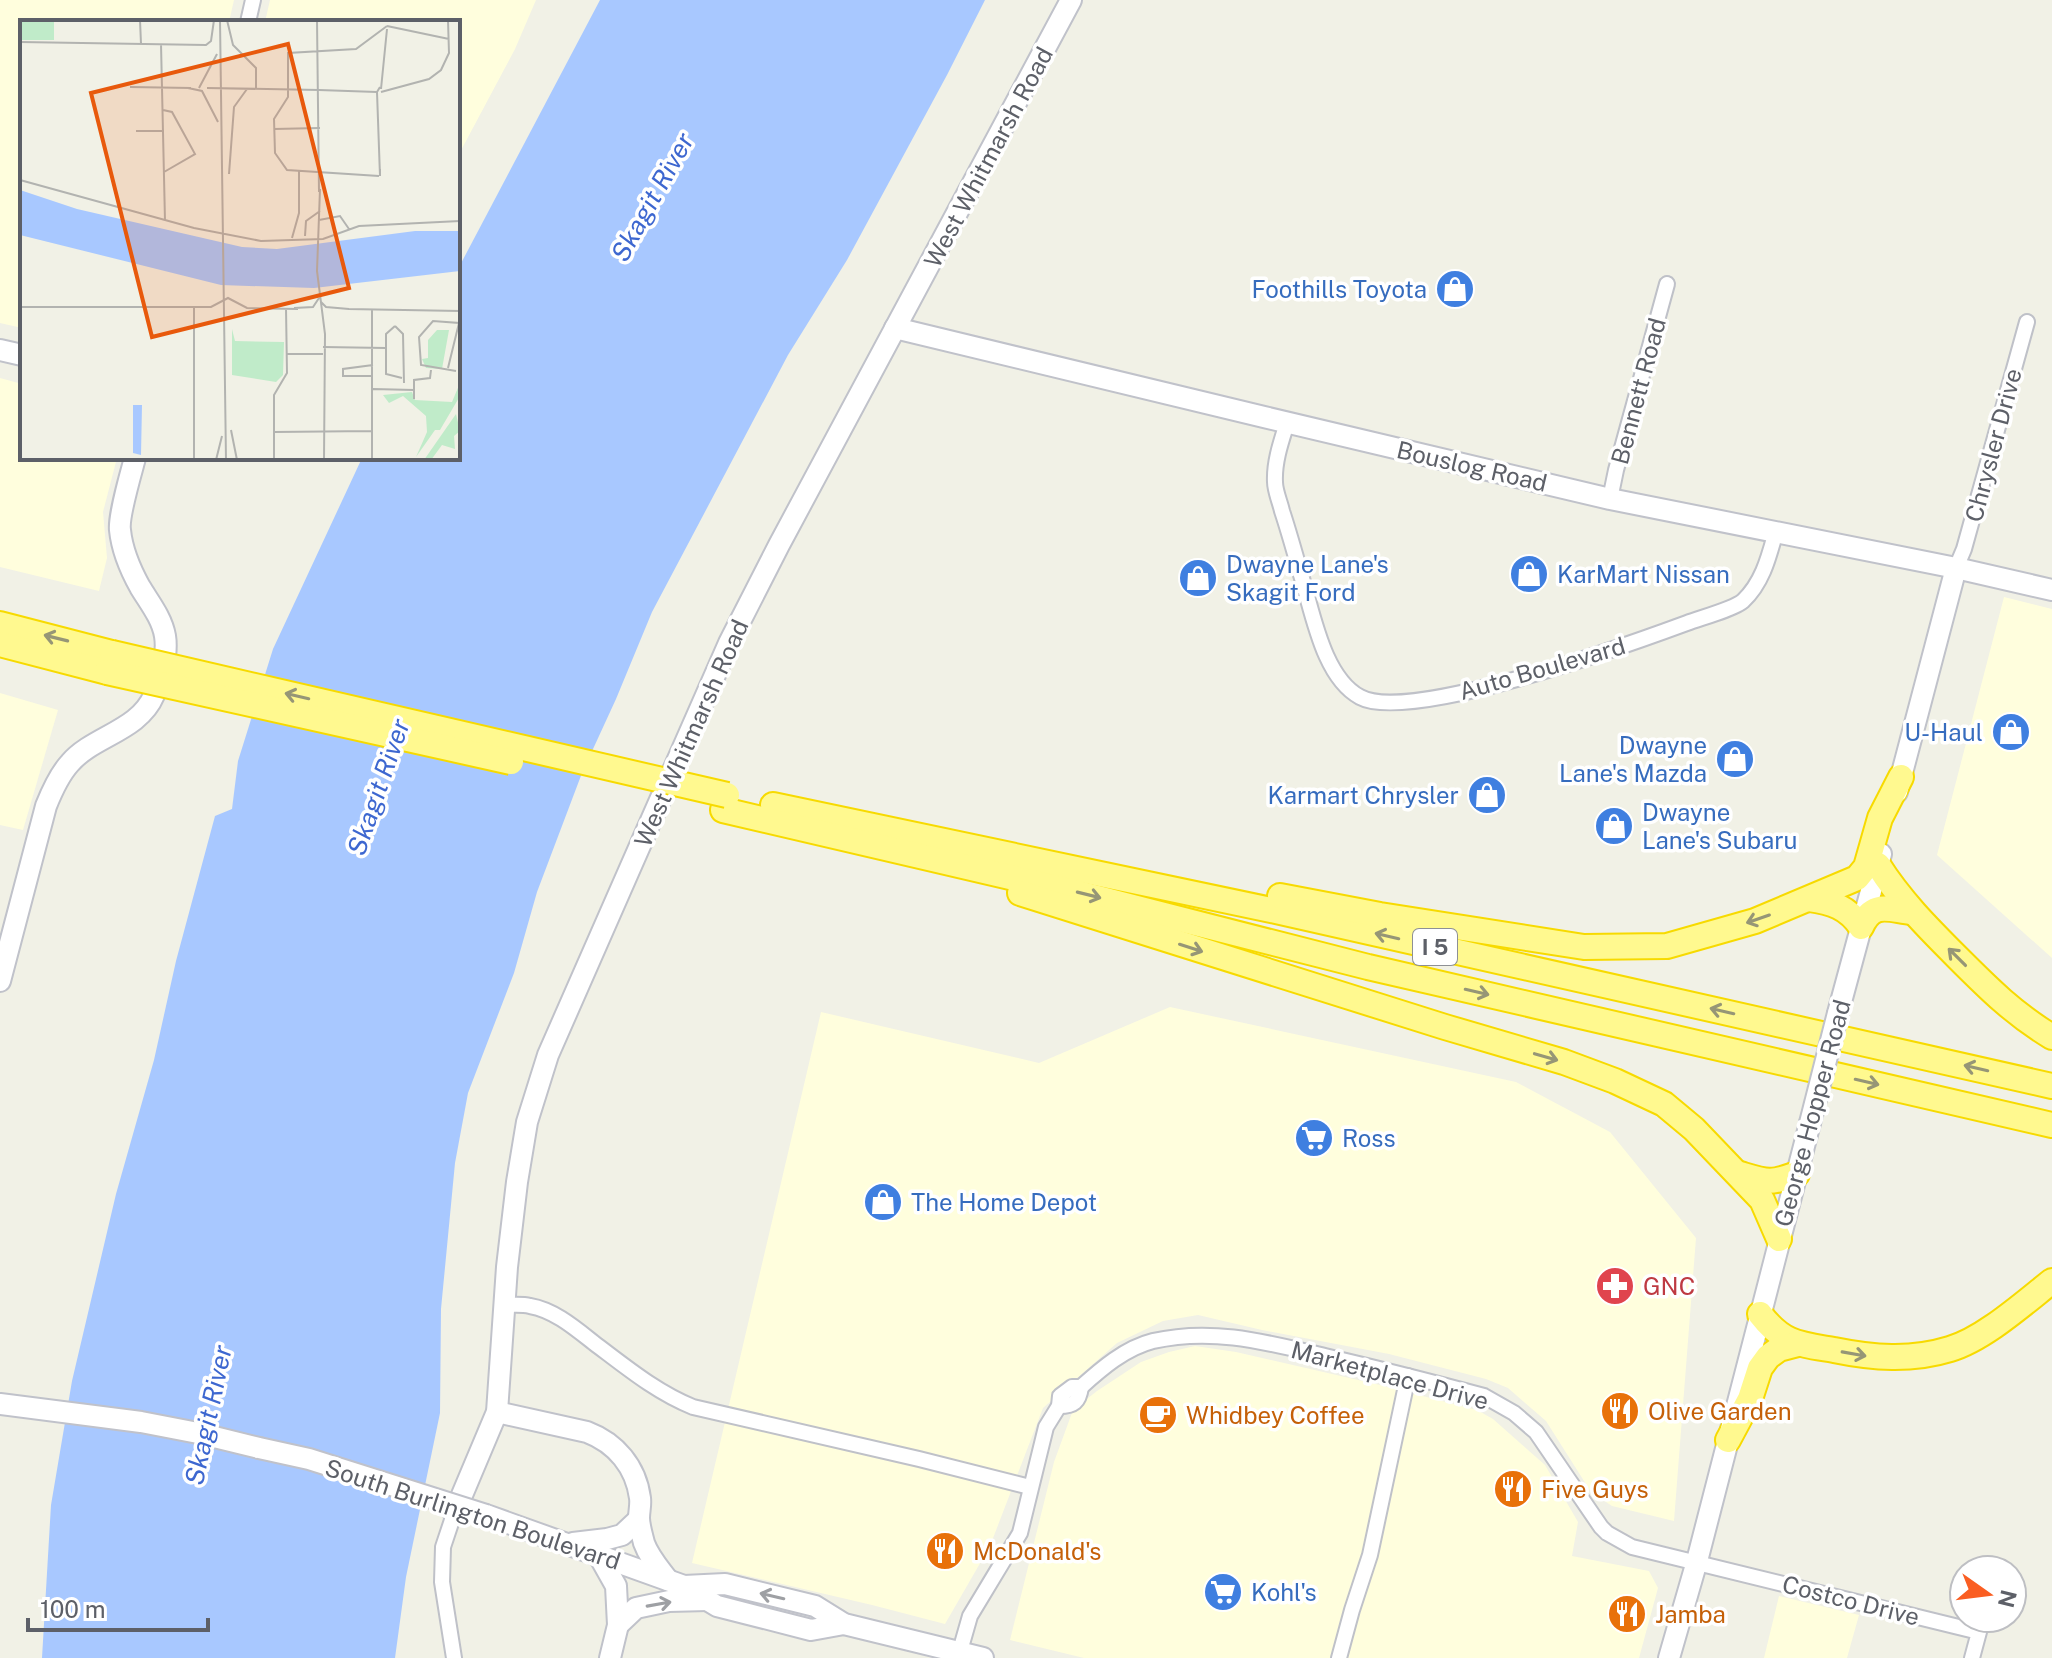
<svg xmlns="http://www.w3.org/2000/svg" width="2052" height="1658" viewBox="0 0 2052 1658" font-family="'Public Sans',sans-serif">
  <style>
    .commercial { fill: #fffedd }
    .water { fill: #a8c8ff }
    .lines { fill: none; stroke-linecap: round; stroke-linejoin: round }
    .street-casing { stroke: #bfc1c8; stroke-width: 18 }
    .secondary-casing { stroke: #c0c2ca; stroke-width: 24 }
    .highway-casing { stroke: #f7da00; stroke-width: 28 }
    .street { stroke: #fff; stroke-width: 14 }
    .secondary { stroke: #fff; stroke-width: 20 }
    .highway { stroke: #fff98f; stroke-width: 24 }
    .secondary-bridge-casing { stroke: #c0c2ca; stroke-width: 24; stroke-linecap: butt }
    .highway-bridge-casing { stroke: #f7da00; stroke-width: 28; stroke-linecap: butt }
    .secondary-bridge { stroke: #fff; stroke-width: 20 }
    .highway-bridge { stroke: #fff98f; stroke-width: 24 }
    .oneway { stroke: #969676 }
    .oneway2 { stroke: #9ea0a4 }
    .labels { text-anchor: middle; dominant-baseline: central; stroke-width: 7; stroke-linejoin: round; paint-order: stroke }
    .shield { fill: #fff; stroke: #8e9095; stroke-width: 2 }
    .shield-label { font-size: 22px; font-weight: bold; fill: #5d6068 }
    .street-label { font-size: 24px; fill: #5d6068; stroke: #fff }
    .shop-label { font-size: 24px; fill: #366cbe; stroke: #fff; text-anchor: start }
    .health-label { font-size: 24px; fill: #be3a42; stroke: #fff; text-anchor: start }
    .food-label { font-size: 24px; fill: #c56008; stroke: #fff; text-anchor: start }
    .water-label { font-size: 26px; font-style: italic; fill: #3d67d0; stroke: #fff }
    .inset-road { fill: none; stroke: #b2b3b0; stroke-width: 2 }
    .view { fill: #e8590c; fill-opacity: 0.15; stroke: #e8590c; stroke-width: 4 }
    .inset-edge { fill: none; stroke: #5d6068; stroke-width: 4 }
  </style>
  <rect width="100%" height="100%" fill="#f1f1e6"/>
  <g class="commercial">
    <polygon points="0,0 234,0 229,22 22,22 22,328 0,323"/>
    <polygon points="270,0 536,0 515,49 458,156 458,22 265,22"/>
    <polygon points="0,378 22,384 22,458 117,458 103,512 107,558 99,591 0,567"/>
    <polygon points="2004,597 2052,609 2052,958 1937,855"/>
    <polygon points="0,693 58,710 23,830 0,825"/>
    <polygon points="1170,1007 1516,1082 1610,1132 1696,1238 1674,1521 1612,1506 1591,1492 1546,1421 1508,1388 1486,1379 1389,1354 1262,1330 1198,1315 1163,1321 1117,1343 1043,1408 990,1546 945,1624 872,1605 692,1563 821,1012 1039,1063"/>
    <polygon points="1195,1346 1236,1352 1380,1385 1477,1410 1493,1419 1545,1465 1578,1522 1572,1556 1649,1571 1658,1588 1639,1658 1084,1658 1010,1640 1054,1462 1073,1410 1097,1391 1141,1362 1169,1352"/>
    <polygon points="1779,1596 1859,1615 1847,1658 1764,1658"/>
  </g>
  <polygon class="water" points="600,0 985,0 947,75 847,260 788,355 652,612 616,699 582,773 537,892 514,973 468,1093 455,1163 441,1309 440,1413 406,1577 395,1658 42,1658 51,1505 72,1381 116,1194 154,1060 176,961 215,816 232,809 238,761 273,649 362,458 458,458 458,269"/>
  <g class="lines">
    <defs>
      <g id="street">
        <polyline points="248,22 253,0"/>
        <path d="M1287 423C1281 442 1274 462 1275 482 1275 491 1280 502 1282 511 1289 532 1295 554 1301 575 1313 613 1323 677 1360 697 1409 724 1630 644 1687 623 1700 618 1734 609 1743 601 1763 582 1769 556 1776 531"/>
        <polyline points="1610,499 1616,470 1667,284"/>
        <polyline points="1956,568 1964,549 2027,322"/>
        <path d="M505 1305C513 1305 522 1304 530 1306 554 1310 575 1328 594 1343 626 1367 656 1392 693 1407L919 1459 1030 1487"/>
        <path d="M1081 1387C1101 1369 1125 1348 1153 1341 1214 1327 1269 1343 1329 1357 1381 1369 1432 1382 1484 1396L1514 1413 1536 1432 1601 1527 1607 1533 1632 1547 1979 1632 1972 1658"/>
        <path d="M1059 1406C1074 1406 1079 1402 1081 1387"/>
        <polyline points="454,1658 442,1582 443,1547 454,1514"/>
        <polyline points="958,1658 970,1616 1020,1533 1046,1427 1059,1406 1060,1396 1072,1387 1081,1387"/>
        <polyline points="1339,1658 1352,1610 1370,1555 1408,1376"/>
      </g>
      <g id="secondary">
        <polyline points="895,328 1264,417 1610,499 1956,568 2052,590"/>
        <polyline points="0,350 22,355"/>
        <polyline points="1897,792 1956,568"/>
        <path d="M0 981 46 806C52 791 59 775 70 763 93 736 139 731 154 695 161 679 168 654 165 636 162 618 149 602 140 587 130 569 122 550 120 530 118 517 131 473 135 458"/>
        <polyline points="1838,1013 1881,854"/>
        <polyline points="0,1404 141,1422 198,1433 259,1448"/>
        <path d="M497 1412 587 1432C616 1443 636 1467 640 1498 641 1505 639 1511 639 1518 639 1525 642 1535 644 1543 649 1557 659 1568 668 1580"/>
        <polyline points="454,1514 497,1412 507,1267 517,1182 527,1122 548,1055 729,643 779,545 1071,0"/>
        <polyline points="486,1515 684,1586 717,1606 811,1630 844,1624"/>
        <polyline points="573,1543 607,1539 622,1535 639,1519"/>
        <polyline points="598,1554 616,1586 618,1625 610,1658"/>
        <polyline points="684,1586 725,1584 815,1606 844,1624 983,1658"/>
        <polyline points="618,1625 636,1608 669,1601 708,1600"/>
        <polyline points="1669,1658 1697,1561 1810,1123"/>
      </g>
      <g id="highway">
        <polyline points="0,624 112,653"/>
        <polyline points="0,644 107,672"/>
        <polyline points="773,805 1276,911 2052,1086"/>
        <polyline points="723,810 1074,892 1368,967 2052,1125"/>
        <path d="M1878 865C1900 900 1928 928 1958 958 1989 989 2014 1014 2052 1037"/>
        <polyline points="1020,893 1445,1027 1564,1062 1615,1081 1664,1104 1694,1129 1762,1200 1779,1239"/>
        <polyline points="1280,896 1380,915 1584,947 1667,946 1755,921 1857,878 1866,867 1880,818 1901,777"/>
        <path d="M1809 899C1831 902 1848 907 1861 927 1873 900 1889 910 1912 912"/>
        <path d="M1740 1174C1767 1182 1770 1184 1797 1174"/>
        <path d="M1760 1314C1783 1344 1799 1344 1834 1350 1873 1358 1911 1361 1950 1349 1984 1339 2024 1303 2052 1281"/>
        <polyline points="1728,1440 1750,1399 1760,1368 1768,1357 1779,1349 1798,1344"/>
      </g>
    </defs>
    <use href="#street" class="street-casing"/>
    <use href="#secondary" class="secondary-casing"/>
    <use href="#highway" class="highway-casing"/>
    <use href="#street" class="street"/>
    <use href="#secondary" class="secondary"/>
    <use href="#highway" class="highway"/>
    <defs>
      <g id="secondary-bridge">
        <polyline points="1810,1123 1838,1013"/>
        <polyline points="259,1448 309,1459 486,1515"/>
      </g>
      <g id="highway-bridge">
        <polyline points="112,653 727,795"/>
        <polyline points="107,672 511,762"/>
      </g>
    </defs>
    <use href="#secondary-bridge" class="secondary-bridge-casing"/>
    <use href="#highway-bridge" class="highway-bridge-casing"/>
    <use href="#secondary-bridge" class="secondary-bridge"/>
    <use href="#highway-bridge" class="highway-bridge"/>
  </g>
  <defs><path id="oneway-shaft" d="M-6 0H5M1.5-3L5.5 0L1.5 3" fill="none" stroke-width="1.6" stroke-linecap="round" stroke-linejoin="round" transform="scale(2)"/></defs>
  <g class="oneway">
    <use href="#oneway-shaft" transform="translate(56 638) rotate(-166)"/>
    <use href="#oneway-shaft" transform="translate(297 696) rotate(-167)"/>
    <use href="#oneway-shaft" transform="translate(1089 895) rotate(14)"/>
    <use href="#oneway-shaft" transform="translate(1758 919) rotate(161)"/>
    <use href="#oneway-shaft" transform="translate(1387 936) rotate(-167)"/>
    <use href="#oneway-shaft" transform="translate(1191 948) rotate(18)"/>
    <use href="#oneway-shaft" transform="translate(1957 957) rotate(-135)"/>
    <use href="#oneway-shaft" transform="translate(1477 992) rotate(13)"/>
    <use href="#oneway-shaft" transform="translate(1722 1011) rotate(-167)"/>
    <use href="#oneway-shaft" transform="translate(1546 1057) rotate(16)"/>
    <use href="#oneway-shaft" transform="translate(1976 1068) rotate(-167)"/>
    <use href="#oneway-shaft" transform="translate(1867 1082) rotate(13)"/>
    <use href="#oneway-shaft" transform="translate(1854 1354) rotate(10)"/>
  </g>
  <g class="oneway2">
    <use href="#oneway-shaft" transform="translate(772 1596) rotate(-167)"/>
    <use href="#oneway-shaft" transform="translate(659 1604) rotate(-10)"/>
  </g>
  <defs>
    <symbol id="shop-disc" viewBox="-11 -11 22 22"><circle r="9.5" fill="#3f7fe0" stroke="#fff"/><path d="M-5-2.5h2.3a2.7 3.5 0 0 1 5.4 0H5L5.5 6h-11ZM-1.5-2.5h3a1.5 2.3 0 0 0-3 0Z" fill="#fff"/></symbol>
    <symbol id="supermarket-disc" viewBox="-11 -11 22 22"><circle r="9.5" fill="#3f7fe0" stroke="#fff"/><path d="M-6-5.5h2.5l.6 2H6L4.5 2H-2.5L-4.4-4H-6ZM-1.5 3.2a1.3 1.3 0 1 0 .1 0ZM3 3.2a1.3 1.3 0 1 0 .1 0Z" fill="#fff"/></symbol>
    <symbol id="pharmacy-disc" viewBox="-11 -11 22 22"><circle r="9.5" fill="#e0444e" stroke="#fff"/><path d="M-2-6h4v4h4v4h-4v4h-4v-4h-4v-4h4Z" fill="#fff"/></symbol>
    <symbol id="restaurant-disc" viewBox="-11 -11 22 22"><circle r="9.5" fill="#e8710a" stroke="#fff"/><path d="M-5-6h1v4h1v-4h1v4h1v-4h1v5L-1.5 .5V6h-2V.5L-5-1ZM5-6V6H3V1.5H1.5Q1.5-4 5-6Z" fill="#fff"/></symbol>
    <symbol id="cafe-disc" viewBox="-11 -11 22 22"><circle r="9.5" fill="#e8710a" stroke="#fff"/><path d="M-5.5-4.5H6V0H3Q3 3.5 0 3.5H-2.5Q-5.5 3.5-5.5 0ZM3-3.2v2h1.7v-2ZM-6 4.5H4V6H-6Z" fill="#fff"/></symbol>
  </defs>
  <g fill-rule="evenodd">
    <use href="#shop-disc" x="1433" y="267" width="44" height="44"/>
    <use href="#shop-disc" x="1507" y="552" width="44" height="44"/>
    <use href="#shop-disc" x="1176" y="556" width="44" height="44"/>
    <use href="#shop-disc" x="1989" y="710" width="44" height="44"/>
    <use href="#shop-disc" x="1713" y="737" width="44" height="44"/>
    <use href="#shop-disc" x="1465" y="773" width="44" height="44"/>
    <use href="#shop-disc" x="1592" y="804" width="44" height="44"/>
    <use href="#supermarket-disc" x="1292" y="1116" width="44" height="44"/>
    <use href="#shop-disc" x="861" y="1180" width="44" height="44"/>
    <use href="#pharmacy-disc" x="1593" y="1264" width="44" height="44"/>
    <use href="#restaurant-disc" x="1598" y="1389" width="44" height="44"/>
    <use href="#cafe-disc" x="1136" y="1393" width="44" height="44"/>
    <use href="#restaurant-disc" x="1491" y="1467" width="44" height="44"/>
    <use href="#restaurant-disc" x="923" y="1529" width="44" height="44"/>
    <use href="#supermarket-disc" x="1201" y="1570" width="44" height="44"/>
    <use href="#restaurant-disc" x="1605" y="1592" width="44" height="44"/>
  </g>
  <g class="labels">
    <rect class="shield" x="1413" y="929" width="44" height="36" rx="6"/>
    <g class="shield-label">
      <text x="1435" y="947">I 5</text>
    </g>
    <g class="street-label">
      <text transform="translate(988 157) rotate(-62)">West Whitmarsh Road</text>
      <text transform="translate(1638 391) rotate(-75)">Bennett Road</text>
      <text transform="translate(1993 445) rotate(-75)">Chrysler Drive</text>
      <text transform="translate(1472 466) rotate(13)">Bouslog Road</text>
      <text transform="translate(1542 668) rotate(-16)">Auto Boulevard</text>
      <text transform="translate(691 733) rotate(-66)">West Whitmarsh Road</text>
      <text transform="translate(1812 1113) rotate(-75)">George Hopper Road</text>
      <text transform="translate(1390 1375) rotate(15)">Marketplace Drive</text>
      <text transform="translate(473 1514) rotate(18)">South Burlington Boulevard</text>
      <text transform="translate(1851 1600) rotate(14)">Costco Drive</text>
    </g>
    <g class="shop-label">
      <text x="1427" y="289" text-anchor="end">Foothills Toyota</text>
      <text x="1226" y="564">Dwayne Lane's<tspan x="1226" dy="28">Skagit Ford</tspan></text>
      <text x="1557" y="574">KarMart Nissan</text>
      <text x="1983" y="732" text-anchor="end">U-Haul</text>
      <text x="1707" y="745" text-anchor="end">Dwayne<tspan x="1707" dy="28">Lane's Mazda</tspan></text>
      <text x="1459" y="795" text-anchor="end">Karmart Chrysler</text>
      <text x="1642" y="812">Dwayne<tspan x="1642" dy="28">Lane's Subaru</tspan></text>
      <text x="1342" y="1138">Ross</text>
      <text x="911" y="1202">The Home Depot</text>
      <text x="1251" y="1592">Kohl's</text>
    </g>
    <g class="health-label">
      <text x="1643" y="1286">GNC</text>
    </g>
    <g class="food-label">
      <text x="1648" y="1411">Olive Garden</text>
      <text x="1186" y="1415">Whidbey Coffee</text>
      <text x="1541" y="1489">Five Guys</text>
      <text x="973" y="1551">McDonald's</text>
      <text x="1655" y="1614">Jamba</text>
    </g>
    <g class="water-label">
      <text transform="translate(652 197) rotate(-61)">Skagit River</text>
      <text transform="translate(378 787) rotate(-71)">Skagit River</text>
      <text transform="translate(208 1415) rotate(-78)">Skagit River</text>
    </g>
  </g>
  <g transform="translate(20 20)">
    <rect width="440" height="440" fill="#f1f1e6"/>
    <path d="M0 0H34V20H0ZM212 309 215 321 264 322 263 355 256 362 212 355ZM417 310H429L422 349 406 348 402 339 408 338V320ZM440 363V376L420 410H415L396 437 407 412 406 396 383 376 369 383 363 375 392 372 395 380 432 382ZM436 394 440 411 434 416 435 429 422 425 411 440H404Z" fill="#c0ebc9"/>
    <path d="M0 170 57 189 222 227 257 229 395 211H440V251L294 268 201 265 0 215ZM113 385H122L121 435 113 433Z" fill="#a8c8ff"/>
    <path class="inset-road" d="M120 0 121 24M200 0 206 440M207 0 213 25 236 48V69M297 0 299 172M367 6 429 19M0 22 186 25 191 21 194 0M141 24 145 201M110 67 171 68M360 67 357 72 360 156V149M168 68 182 71 198 102M179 68 197 34M187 68 299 70M361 69 367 9M299 70 357 72M361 72 409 59 421 50 429 33 428 0M143 90 152 92 175 134 144 152M254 109 300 108M116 111H144M209 154 214 87 227 69M359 156 267 150 255 133 254 99 268 77V33L336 29 367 6M0 160 174 208 241 221 303 219 339 206 440 201M300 169 297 251 305 314 304 440M299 200 320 196 329 209M285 216 286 201 300 191M272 218 279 193V151M301 282 306 287 329 289M0 287H191L208 278 227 288 278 289M174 288V440M274 288 293 287 299 278M328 289 440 291M352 289V440M375 306 366 314V354L382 358M375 306 383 314 384 363M303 327 366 328M266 334H303M353 345 323 349V356H353M428 348 439 303 413 301 399 317 401 345 436 351M353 369 394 370M394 379V360L410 358 411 350M211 410 217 440M254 412 352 411M196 440 202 416M254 440V375L267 353 266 288"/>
    <path class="view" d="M268 24 329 268 132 317 71 73Z"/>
    <rect width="440" height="440" class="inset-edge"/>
  </g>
  <g transform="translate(1988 1594) rotate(104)"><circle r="38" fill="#ffffff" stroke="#bebfc3" stroke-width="2"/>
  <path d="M0-6L14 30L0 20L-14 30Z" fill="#fa5e22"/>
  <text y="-12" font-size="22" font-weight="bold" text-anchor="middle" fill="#5d6068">N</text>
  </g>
  <path d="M28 1618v12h180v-12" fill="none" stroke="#5d6068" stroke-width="4"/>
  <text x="40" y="1618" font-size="24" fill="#5d6068" stroke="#ffffff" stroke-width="6" paint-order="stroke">100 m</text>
</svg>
